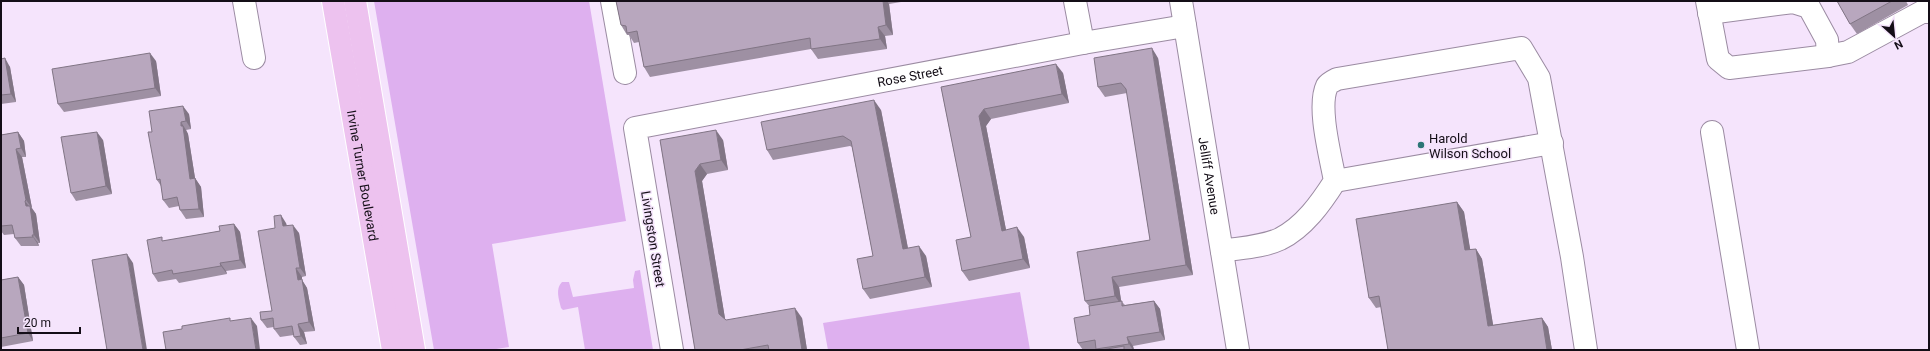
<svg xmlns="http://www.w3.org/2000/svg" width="1930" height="351" viewBox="0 0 1930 351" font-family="Roboto,sans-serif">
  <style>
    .green { fill: #deb0ef }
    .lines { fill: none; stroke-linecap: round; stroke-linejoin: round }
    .minor-casing { stroke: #9b8ba2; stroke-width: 24 }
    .major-casing { stroke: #fff; stroke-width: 24 }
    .minor { stroke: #fff; stroke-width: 22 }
    .major { stroke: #edc2ef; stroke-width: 22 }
    .wall { fill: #9e90a3 }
    .shaded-wall { fill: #817585 }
    .building { fill: #b8a7be; stroke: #817585 }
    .poi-dot { fill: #2c7676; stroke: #f5e4fc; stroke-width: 1.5 }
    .labels { text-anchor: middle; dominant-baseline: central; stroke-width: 3; stroke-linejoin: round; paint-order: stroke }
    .street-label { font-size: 13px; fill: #140e17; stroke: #f5e4fc }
    .poi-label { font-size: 13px; fill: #140e17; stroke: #f5e4fc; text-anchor: start }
  </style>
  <rect width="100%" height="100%" fill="#f5e4fc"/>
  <g class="green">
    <polygon points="374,1 589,1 626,221 492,244 509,347 490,350 434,350"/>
    <path d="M640 270 653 350H585L578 307 563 310 561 308C559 299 555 289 562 282H569L573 297 634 288 633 280 635 271Z"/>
    <polygon points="1020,292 1030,350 828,350 823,323"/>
  </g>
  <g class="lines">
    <defs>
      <g id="minor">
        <polyline points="244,1 254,58"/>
        <polyline points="612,1 625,73"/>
        <polyline points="1075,1 1083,43"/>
        <path id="s1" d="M1181 1 1238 350"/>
        <polyline points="1707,1 1718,59 1729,68 1828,56 1848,52 1922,12 1929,12"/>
        <polyline points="1709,13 1793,2 1809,7 1827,40 1828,56"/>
        <polyline points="1712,132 1748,350"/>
        <polyline points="1335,181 1552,143"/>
        <path d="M1222 251C1240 248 1263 247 1280 239 1304 227 1321 203 1335 181 1331 158 1317 107 1327 86 1329 83 1333 81 1337 79L1521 48 1539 78 1572 257 1586 350"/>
        <path id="s2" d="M672 350 635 128 1083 43 1185 26"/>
      </g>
      <g id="major">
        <path id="s3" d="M333 1 393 350"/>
        <polyline points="355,1 414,350"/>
      </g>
    </defs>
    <use href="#minor" class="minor-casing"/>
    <use href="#major" class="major-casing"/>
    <use href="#minor" class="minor"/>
    <use href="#major" class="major"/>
  </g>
  <g class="wall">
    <polygon points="616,1 901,1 901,2 889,4 893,35 885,36 887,49 818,59 811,49 650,77 644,67 639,42 634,43 629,35 627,35 621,25"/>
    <polygon points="1837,1 1906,1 1908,5 1857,34 1850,24"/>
    <polygon points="1158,58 1193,275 1119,287 1121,301 1125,305 1154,301 1160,309 1165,340 1133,346 1134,350 1096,350 1096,349 1083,350 1078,343 1090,315 1089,306 1085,301 1150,240 1127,93 1105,97 1098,87"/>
    <polygon points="1,59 10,67 16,102 1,104"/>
    <polygon points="156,61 161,96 64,112 58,104"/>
    <polygon points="1063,73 1069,103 991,119 986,126 1006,230 1024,237 1030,268 969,281 962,271 971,237 941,87"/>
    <polygon points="881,110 908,248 926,256 932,287 870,299 863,289 873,256 852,147 850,146 773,160 767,150"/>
    <polygon points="189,114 191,129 186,130 188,134 195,178 201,187 204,217 186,219 180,210 179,206 169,208 163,200 161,186 157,180 152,132"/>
    <polygon points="18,132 24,141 26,157 22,157 32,208 36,214 40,243 38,243 39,246 21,246 15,238 14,234 4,235 1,231 1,135"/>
    <polygon points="103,140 112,194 76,201 71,193"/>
    <polygon points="660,140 723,140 728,170 707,174 702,181 725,319 726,320 802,318 807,350 695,350"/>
    <polygon points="1457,202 1464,212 1470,250 1476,249 1482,259 1493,325 1542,318 1548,327 1552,350 1381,307 1376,308 1369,298"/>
    <polygon points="286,223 287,226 299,233 306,276 302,277 302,280 307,288 315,331 304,332 307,344 300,345 294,337 294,335 280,337 274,329 274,327 267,328 261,320 272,311 275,228"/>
    <polygon points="234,224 240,232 246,268 226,271 227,274 179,283 176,279 158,282 153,274 164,241 220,231"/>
    <polygon points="18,277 24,285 33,341 1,347 1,280"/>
  </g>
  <g class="shaded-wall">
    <polygon points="883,1 887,1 889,4 893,35 886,25"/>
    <polygon points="878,27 885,36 887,49 880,39"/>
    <polygon points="1152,48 1158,58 1193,275 1186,265"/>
    <polygon points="150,53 156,61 161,96 155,88"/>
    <polygon points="5,58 10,67 16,102 11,94"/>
    <polygon points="1056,64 1063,73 1069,103 1062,94"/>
    <polygon points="874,100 881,110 910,259 903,249"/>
    <polygon points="183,106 189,114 191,129 186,121"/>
    <polygon points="984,109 991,119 986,126 1008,240 1002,231 979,116"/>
    <polygon points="181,122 186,130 188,134 195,178 201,187 204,217 199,209 190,179"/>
    <polygon points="716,130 723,140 728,170 721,160"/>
    <polygon points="18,132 24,141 26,157 21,148"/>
    <polygon points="97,132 103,140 112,194 106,186"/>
    <polygon points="16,149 22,157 32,208 26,200"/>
    <polygon points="700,164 707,174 702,181 726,324 719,314 695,171"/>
    <polygon points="25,201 31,209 30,206 36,214 40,243 34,235"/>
    <polygon points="1457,202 1464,212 1472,260 1465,250"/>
    <polygon points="281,215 286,223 288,235 283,226"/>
    <polygon points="234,224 240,232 246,268 240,260"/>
    <polygon points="293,225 299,233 306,276 300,268"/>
    <polygon points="1017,227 1024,237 1030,268 1023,259"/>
    <polygon points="32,235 38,243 39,246 33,237"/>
    <polygon points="919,246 926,256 932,287 925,277"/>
    <polygon points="1476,249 1482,259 1495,336 1488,326"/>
    <polygon points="127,254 133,263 147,350 143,350"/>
    <polygon points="220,263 226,271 227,274 221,266"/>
    <polygon points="296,268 302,277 302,280 307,288 315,331 309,322 298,280"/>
    <polygon points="18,277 24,285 33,341 28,333"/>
    <polygon points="1112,277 1119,287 1122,306 1115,296"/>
    <polygon points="1154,301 1160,309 1165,340 1160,332"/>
    <polygon points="795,308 802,318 807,350 802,350"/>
    <polygon points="251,318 257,326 260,350 256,350"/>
    <polygon points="1542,318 1548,327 1552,350 1547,350"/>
    <polygon points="298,324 304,332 307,344 301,336"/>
    <polygon points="1127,337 1133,346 1134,350 1133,350 1129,344"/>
  </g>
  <g class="building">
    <polygon points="616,1 883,1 886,25 878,27 880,39 811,49 810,38 644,67 637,31 627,33 626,26 621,25"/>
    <polygon points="1837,1 1892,1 1850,24"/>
    <polygon points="1152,48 1186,265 1112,277 1115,296 1085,301 1077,252 1150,240 1126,89 1121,83 1098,87 1094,58"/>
    <polygon points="150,53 155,88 58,104 52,69"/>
    <polygon points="5,58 11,94 1,95 1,59"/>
    <polygon points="1056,64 1062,94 984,109 979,116 1002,231 1017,227 1023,259 962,271 956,240 971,237 941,87"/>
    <polygon points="874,100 903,249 919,246 925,277 863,289 857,259 873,256 851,141 843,136 767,150 761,122"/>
    <polygon points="183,106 186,121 181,122 181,126 183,126 190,179 195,178 199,209 180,210 177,197 163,200 160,179 157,180 148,132 152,132 149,111"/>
    <polygon points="716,130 721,160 700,164 695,171 719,314 726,320 795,308 802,350 769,350 768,345 740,350 695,350 660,140"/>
    <polygon points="18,132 21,148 16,149 26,200 25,201 26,206 30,206 34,235 32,235 33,237 15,238 12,225 1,226 1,135"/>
    <polygon points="97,132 106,186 71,193 61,137"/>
    <polygon points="1457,202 1465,250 1476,249 1488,326 1542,318 1547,350 1388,350 1379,296 1369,298 1356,219"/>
    <polygon points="281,215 283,226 293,225 300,268 296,268 298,280 302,279 309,322 298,324 301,336 294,337 292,326 274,329 273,318 261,320 260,312 272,311 258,231 275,228 274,216"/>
    <polygon points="234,224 240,260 220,263 221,266 173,274 172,270 153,274 147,240 162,237 162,241 220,231 219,226"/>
    <polygon points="127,254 143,350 107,350 92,260"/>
    <polygon points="18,277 28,333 1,338 1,280"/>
    <polygon points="1122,301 1122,306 1154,301 1160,332 1127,337 1129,344 1096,349 1095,340 1078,343 1074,318 1090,315 1089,306"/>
    <polygon points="230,318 230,321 251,318 256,350 166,350 163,332 182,329 182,326"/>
    <polygon points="1124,346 1124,350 1101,350"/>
  </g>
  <circle class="poi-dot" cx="1421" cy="145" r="4"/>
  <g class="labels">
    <g class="street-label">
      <text stroke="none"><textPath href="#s2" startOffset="505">Rose Street</textPath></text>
      <text stroke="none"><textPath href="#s3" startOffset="177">Irvine Turner Boulevard</textPath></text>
      <text stroke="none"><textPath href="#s1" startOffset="177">Jelliff Avenue</textPath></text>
      <text transform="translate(653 239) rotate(81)">Livingston Street</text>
    </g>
    <g class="poi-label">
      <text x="1429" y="138">Harold<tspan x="1429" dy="15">Wilson School</tspan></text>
    </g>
  </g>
  <rect width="1930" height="351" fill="none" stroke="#140e17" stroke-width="4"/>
  <g transform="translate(1894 36) rotate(153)" stroke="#f5e4fc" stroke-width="3" paint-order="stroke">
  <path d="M0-3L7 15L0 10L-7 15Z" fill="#140e17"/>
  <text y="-6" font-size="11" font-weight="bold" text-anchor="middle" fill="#140e17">N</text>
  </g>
  <path d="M18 327v6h62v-6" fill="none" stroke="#140e17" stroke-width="2"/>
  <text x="24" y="327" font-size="12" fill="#140e17" stroke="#f5e4fc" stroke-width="3" paint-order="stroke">20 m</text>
</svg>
